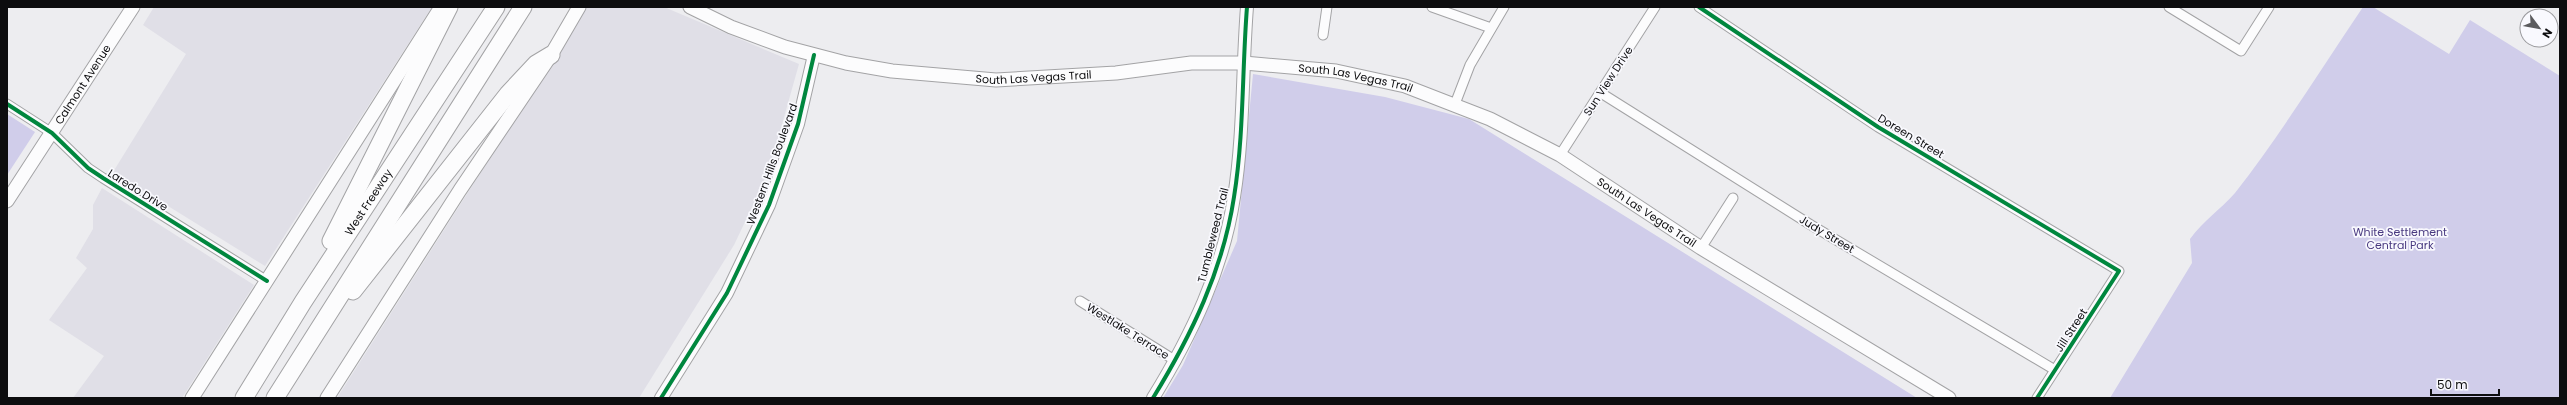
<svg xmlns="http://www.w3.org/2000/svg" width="2567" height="405" viewBox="0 0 2567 405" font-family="Poppins,sans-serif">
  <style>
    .built { fill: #e0dfe7 }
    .green { fill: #d0cdea }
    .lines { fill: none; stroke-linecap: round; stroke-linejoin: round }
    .minor-casing { stroke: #a3a3a5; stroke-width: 11 }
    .tertiary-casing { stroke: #a3a3a5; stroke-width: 14 }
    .secondary-casing { stroke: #a3a3a5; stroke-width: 15 }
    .motorway-casing { stroke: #a3a3a5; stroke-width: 19 }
    .minor { stroke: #fcfcfd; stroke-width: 9 }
    .tertiary { stroke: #fcfcfd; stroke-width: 12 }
    .secondary { stroke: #fcfcfd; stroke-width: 13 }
    .motorway { stroke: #fcfcfd; stroke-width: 17 }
    .cycleway-casing { stroke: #f9f9fe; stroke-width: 6 }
    .cycleway { stroke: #00873e; stroke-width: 4 }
    .labels { text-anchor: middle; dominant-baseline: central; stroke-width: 3.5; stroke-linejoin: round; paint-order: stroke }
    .street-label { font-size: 11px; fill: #0d0d0f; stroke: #f9f9fe }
    .park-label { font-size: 11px; fill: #493a80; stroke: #f9f9fe }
  </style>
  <rect width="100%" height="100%" fill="#ededf0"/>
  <g class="built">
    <polygon points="154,7 432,7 265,266 113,172 186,54 143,25"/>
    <polygon points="586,7 664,7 799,64 777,142 762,186 734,245 639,398 337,398"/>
    <polygon points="102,188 254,285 182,398 73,398 104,356 49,320 87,268 76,258 93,229 93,205"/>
  </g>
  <g class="green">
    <path d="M2363 7H2373L2449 54 2470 20 2560 76V398H2110L2192 263 2190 239C2203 221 2221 209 2235 193 2281 134 2321 69 2363 7Z"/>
    <polygon points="1253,74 1385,97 1469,119 1917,398 1163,398 1183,365 1237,241"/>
    <polygon points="7,114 35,132 7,175"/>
  </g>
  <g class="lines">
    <defs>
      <g id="minor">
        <polyline points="1432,7 1491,28"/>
        <polyline points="1699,7 1878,127 2119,271 2037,398"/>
        <polyline points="2169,7 2241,51 2269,7"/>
        <polyline points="1323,35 1327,7"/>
        <polyline points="1601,93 1811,225 2055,370"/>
        <polyline points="7,104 52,133 88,168 103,178 267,281"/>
        <polyline points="1455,104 1470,65 1504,7"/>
        <polyline points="1560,155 1655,7"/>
        <polyline points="1701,248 1733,198"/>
        <polyline points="1080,301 1176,361"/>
      </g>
      <g id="tertiary">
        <polyline points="661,398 727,293 769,205 798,124 814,55"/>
        <path d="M1153 398C1191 336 1223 270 1234 197 1244 135 1242 70 1247 7"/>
      </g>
      <g id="secondary">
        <path id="s1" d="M690 7 731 27 785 47 846 63 892 71 996 80 1116 73 1191 63H1244L1336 71 1405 86 1490 119 1560 155 1701 248 1949 398"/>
        <path id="s2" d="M7 201 133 7"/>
        <polyline points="192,398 441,7"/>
        <polyline points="327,398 460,190 551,55 579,7"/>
      </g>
      <g id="motorway">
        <polyline points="331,241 449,7"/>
        <polyline points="353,291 508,94 536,64 551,55"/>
        <path id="s3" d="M244 398 303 302 496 7"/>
        <polyline points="275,398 523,7"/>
      </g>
    </defs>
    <use href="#minor" class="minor-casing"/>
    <use href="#tertiary" class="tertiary-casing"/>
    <use href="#secondary" class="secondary-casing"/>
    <use href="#motorway" class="motorway-casing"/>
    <use href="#minor" class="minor"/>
    <use href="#tertiary" class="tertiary"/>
    <use href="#secondary" class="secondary"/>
    <use href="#motorway" class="motorway"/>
    <defs>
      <g id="cycleway">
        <polyline points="1699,7 1878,127 2119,271 2037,398"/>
        <polyline points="7,104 52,133 88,168 103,178 267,281"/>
        <polyline points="661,398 727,293 769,205 798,124 814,55"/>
        <path d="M1153 398C1191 336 1223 270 1234 197 1244 135 1242 70 1247 7"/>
      </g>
    </defs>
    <use href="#cycleway" class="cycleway-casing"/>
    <use href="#cycleway" class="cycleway"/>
  </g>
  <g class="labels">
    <g class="street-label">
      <text stroke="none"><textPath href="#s1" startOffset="355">South Las Vegas Trail</textPath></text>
      <text stroke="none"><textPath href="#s1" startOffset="679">South Las Vegas Trail</textPath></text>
      <text transform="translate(1608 81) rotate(-57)">Sun View Drive</text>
      <text stroke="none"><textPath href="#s2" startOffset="139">Calmont Avenue</textPath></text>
      <text transform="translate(1911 136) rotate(31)">Doreen Street</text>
      <text transform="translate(772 164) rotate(-70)">Western Hills Boulevard</text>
      <text transform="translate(138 190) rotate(32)">Laredo Drive</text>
      <text stroke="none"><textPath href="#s3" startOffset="232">West Freeway</textPath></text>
      <text stroke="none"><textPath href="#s1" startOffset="1003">South Las Vegas Trail</textPath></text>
      <text transform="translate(1827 234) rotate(31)">Judy Street</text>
      <text transform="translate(1213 235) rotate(-76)">Tumbleweed Trail</text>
      <text transform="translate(2071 330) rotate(-57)">Jill Street</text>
      <text transform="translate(1128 331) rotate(32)">Westlake Terrace</text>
    </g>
    <g class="park-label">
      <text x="2400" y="232">White Settlement<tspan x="2400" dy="13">Central Park</tspan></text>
    </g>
  </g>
  <rect width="2567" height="405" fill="none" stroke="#0d0d0f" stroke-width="16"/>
  <g transform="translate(2539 28) rotate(122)"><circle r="19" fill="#f9f9fe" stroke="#9b9b9e"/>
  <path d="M0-3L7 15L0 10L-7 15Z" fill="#5b5b5e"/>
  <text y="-6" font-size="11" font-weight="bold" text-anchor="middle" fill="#0d0d0f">N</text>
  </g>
  <path d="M2431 389v6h68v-6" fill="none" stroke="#0d0d0f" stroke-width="2"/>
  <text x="2437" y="389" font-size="12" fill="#0d0d0f" stroke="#f9f9fe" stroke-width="3" paint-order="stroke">50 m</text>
</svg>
